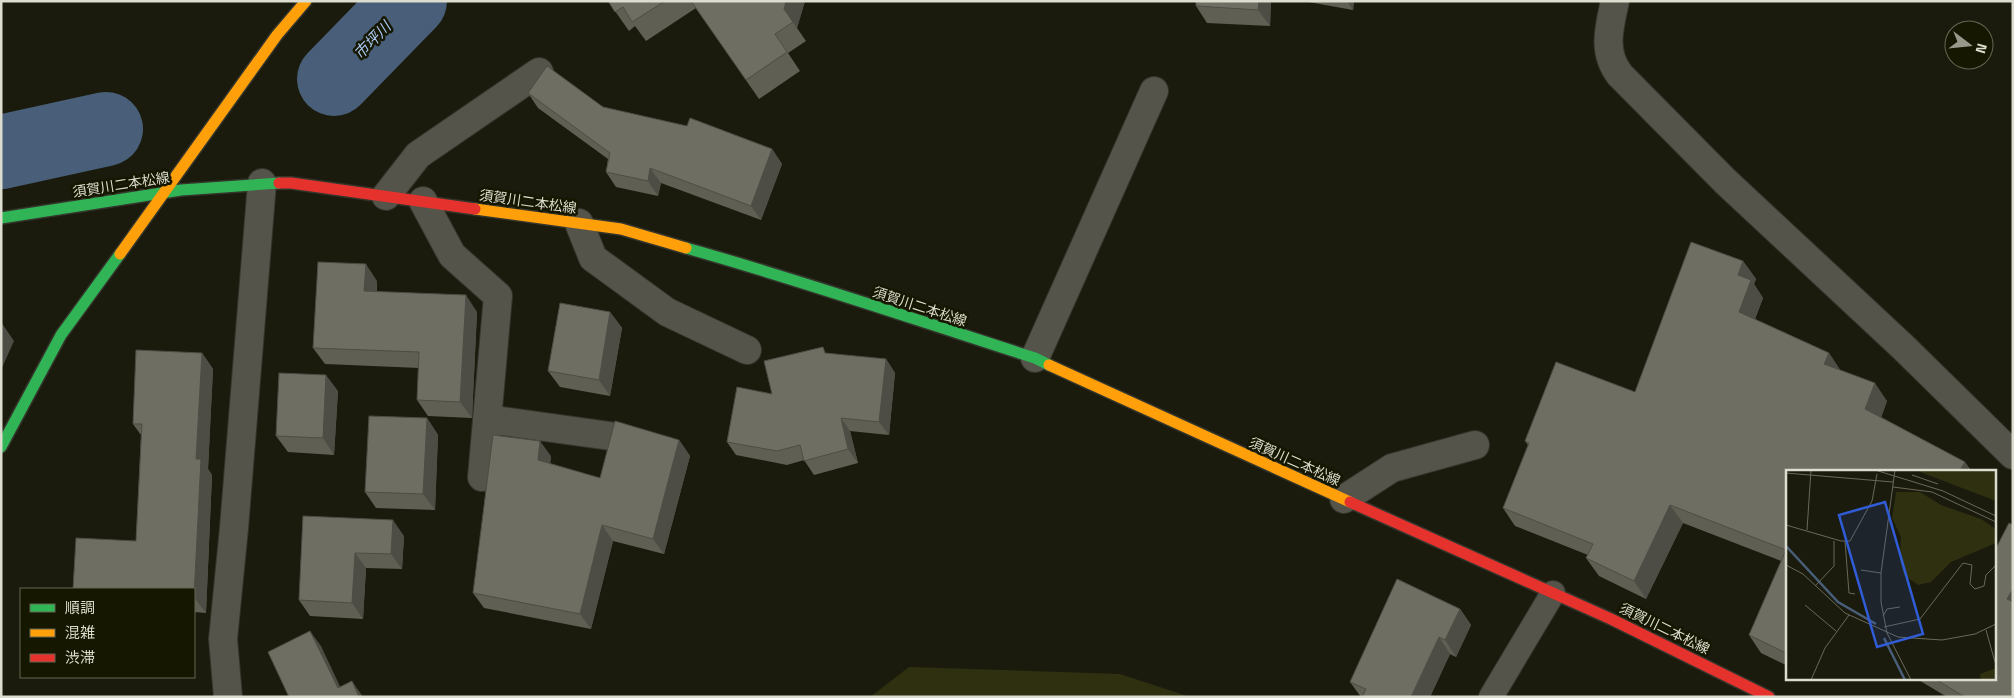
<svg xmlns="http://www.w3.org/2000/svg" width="2014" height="698" viewBox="0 0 2014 698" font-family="'Titillium Web','Noto Sans JP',sans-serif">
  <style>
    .green { fill: #2f3010 }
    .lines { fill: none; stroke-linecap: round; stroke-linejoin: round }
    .river { stroke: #495e79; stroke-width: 74 }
    .lane-casing { stroke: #34352c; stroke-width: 26 }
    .street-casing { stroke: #34352c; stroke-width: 30 }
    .fast-casing { stroke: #34352c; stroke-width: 14 }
    .slow-casing { stroke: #34352c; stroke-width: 14 }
    .jam-casing { stroke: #34352c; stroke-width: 14 }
    .lane { stroke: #54544a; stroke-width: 24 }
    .street { stroke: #54544a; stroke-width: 28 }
    .fast { stroke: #30b455; stroke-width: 11 }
    .slow { stroke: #ff9f0a; stroke-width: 11 }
    .jam { stroke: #e5322d; stroke-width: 11 }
    .wall { fill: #5f5f54 }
    .shaded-wall { fill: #4d4d45 }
    .building { fill: #6e6e62; stroke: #4d4d45 }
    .labels { text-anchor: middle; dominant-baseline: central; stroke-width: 5; stroke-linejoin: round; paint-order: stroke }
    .street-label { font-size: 14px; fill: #dcddce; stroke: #161701 }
    .water-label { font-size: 15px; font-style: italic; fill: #a9c9f4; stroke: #161701 }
    .inset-river { fill: none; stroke: #495e79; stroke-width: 2.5 }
    .inset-road { fill: none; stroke: #68695a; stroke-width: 1 }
    .view { fill: #305cd7; fill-opacity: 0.15; stroke: #305cd7; stroke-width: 2.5 }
    .inset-edge { fill: none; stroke: #dcddce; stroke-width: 2.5 }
  </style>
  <rect width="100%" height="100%" fill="#1a1b0d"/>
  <polygon class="green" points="909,667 1120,674 1190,697 870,697"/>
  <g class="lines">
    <g class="river">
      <polyline points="334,79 410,1"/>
      <polyline points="1,152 106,129"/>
    </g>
    <defs>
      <polyline id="lane" points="1491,697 1553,593"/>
      <g id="street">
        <path d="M1615 1C1609 28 1602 52 1620 75L1725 181 1903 347 2013 455"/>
        <polyline points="386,196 418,155 539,72"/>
        <polyline points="423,201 452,255 498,296 482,477"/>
        <polyline points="579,223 593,258 667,312 747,350"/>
        <polyline points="1035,358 1154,91"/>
        <polyline points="487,419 610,436"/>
        <polyline points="1344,499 1392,468 1475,445"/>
        <polyline points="228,697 223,639 234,528 262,183"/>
      </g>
      <g id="fast">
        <polyline points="1,218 181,190 279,183"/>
        <path d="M686 248C804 281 919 321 1035 358L1049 365"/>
        <polyline points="1,447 61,335 120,254"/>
      </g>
      <g id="slow">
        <polyline points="475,209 621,229 686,248"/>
        <polyline points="120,254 277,35 306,1"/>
        <polyline points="1049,365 1350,502"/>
      </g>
      <g id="jam">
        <polyline points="279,183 291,183 475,209"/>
        <polyline points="1350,502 1611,619 1769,697"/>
      </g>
    </defs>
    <use href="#lane" class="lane-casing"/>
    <use href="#street" class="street-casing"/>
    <use href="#fast" class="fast-casing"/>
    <use href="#slow" class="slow-casing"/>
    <use href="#jam" class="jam-casing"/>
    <use href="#lane" class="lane"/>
    <use href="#street" class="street"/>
    <use href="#fast" class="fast"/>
    <use href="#slow" class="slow"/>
    <use href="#jam" class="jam"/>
  </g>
  <g class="wall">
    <polygon points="608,1 805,1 797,28 806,41 788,53 800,71 759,99 696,8 646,41 635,26 629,31"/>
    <polygon points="1271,1 1270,26 1207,23 1196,6"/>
    <polygon points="1303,1 1354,1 1353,10"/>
    <polygon points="528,93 603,107 772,149 782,164 761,220 661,183 658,196 616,187 606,172 608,159 538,108"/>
    <polygon points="1743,261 1756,279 1754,284 1763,298 1755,319 1829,353 1840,370 1887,401 1881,417 1965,462 1972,472 1788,472 1788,666 1761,653 1749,635 1781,561 1683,523 1646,599 1599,576 1586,558 1588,555 1515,526 1503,508 1528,445 1525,441 1635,392"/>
    <polygon points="377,281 377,292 477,312 472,418 428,416 417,400 419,368 325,364 313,348"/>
    <polygon points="610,312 622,328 610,396 560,387 548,371"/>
    <polygon points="202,353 213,369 208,469 212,475 206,613 194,612 194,589 136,541 141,435 133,424"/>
    <polygon points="828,354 886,359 895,373 889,435 850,431 858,463 814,475 804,460 787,465 736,455 727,442 772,394"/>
    <polygon points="338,391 334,455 288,452 276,436"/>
    <polygon points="427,418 438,435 435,510 376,508 365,492"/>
    <polygon points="679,440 690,456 664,554 613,541 591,629 484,608 473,593 551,456 550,464 600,478"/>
    <polygon points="303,516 404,536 402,569 366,568 363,619 310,616 299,600"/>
    <polygon points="1460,609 1471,625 1456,657 1450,654 1430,697 1361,697 1350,682"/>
    <polygon points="1917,679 1995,679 2013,697 1947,697"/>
  </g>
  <g class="shaded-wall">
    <polygon points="786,1 805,1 797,28 784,9"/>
    <polygon points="1259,1 1271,1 1270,26 1258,10"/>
    <polygon points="1347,1 1354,1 1353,10"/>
    <polygon points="772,149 782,164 761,220 751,206"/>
    <polygon points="650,168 661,183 658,196 648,181"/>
    <polygon points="1743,261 1756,279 1754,284 1763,298 1751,330 1739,312 1738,275"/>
    <polygon points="366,264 377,281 376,308 364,291"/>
    <polygon points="466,295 477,312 472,418 460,402"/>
    <polygon points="610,312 622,328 610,396 599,380"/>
    <polygon points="1,322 14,341 1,370"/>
    <polygon points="202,353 213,369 208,469 212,475 206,613 194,597 196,459"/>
    <polygon points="1829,353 1841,371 1824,364"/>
    <polygon points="886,359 895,373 889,435 879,422"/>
    <polygon points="326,375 338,391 334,455 323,438"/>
    <polygon points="1875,383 1887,401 1878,427 1865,409"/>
    <polygon points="427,418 438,435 435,510 423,494"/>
    <polygon points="841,418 850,431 858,463 848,449"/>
    <polygon points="679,440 690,456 664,554 653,539"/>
    <polygon points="540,441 551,456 549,476 538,460"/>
    <polygon points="1965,462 1972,472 1959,472"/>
    <polygon points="1670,505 1683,523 1646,599 1634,581"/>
    <polygon points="393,520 404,536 402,569 391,554"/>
    <polygon points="602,525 613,541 591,629 580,614"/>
    <polygon points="355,553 366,568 363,619 352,603"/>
    <polygon points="2013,589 2013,607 2007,599"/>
    <polygon points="1460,609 1471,625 1456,657 1445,640"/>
    <polygon points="310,631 321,646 345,697 338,688"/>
    <polygon points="1439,637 1450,654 1430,697 1411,697"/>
    <polygon points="352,681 363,697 359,697"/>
  </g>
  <g class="building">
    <polygon points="608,1 665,1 632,22 623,7 615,12"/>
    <polygon points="691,1 786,1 784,9 793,22 775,34 787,52 746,80"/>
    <polygon points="1196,1 1259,1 1258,10 1196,6"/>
    <polygon points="547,66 603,107 687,126 690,118 772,149 751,206 650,168 648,181 606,172 610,153 528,93"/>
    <polygon points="1691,242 1743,261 1738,275 1751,280 1739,312 1829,353 1824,364 1875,383 1865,409 1965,462 1959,472 1788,472 1788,654 1749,635 1786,550 1670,505 1634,581 1586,558 1593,544 1503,508 1529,443 1525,441 1556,362 1635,392"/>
    <polygon points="318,262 366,264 364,291 466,295 460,402 417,400 419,352 313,348"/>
    <polygon points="560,303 610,312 599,380 548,371"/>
    <polygon points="823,347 825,353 886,359 879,422 841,418 848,449 804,461 800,445 777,451 727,442 737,387 772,394 764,361"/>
    <polygon points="136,350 202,353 196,459 201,459 194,597 194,589 73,589 76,538 136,541 142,424 133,424"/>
    <polygon points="279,373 326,375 323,438 276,436"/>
    <polygon points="369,416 427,418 423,494 365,492"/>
    <polygon points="615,421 679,440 653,539 602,525 580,614 473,593 493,435 540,441 538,460 600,478"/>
    <polygon points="303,516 393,520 391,554 355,553 352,603 299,600"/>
    <polygon points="2009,523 2013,525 2013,589 2007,599 2013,602 2013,697 1965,697 1935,679 1995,679 1995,550"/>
    <polygon points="1397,579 1460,609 1445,640 1439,637 1411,697 1362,697 1366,689 1350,682"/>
    <polygon points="310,631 338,688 352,681 359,697 289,697 268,652"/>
  </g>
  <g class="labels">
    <g class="street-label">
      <text transform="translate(121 184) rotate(-9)">須賀川二本松線</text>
      <text transform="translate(528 201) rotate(8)">須賀川二本松線</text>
      <text transform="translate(920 306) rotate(18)">須賀川二本松線</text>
      <text transform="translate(1295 461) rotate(24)">須賀川二本松線</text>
      <text transform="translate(1665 628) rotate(26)">須賀川二本松線</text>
    </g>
    <g class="water-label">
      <text transform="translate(372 40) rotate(-46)">市坪川</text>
    </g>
  </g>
  <g transform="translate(1786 470)">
    <rect width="210" height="210" fill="#1a1b0d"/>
    <path d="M135 0H210V31L134 2ZM110 22H134L155 35 195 49 210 59V73L165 92 145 112 132 115 118 105 114 91 115 67 106 48ZM210 198V210H195L194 204Z" fill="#2f3010"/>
    <path class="inset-river" d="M0 76 52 132 90 154M98 168 119 210"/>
    <path class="inset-road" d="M89 0 157 21 210 46M109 0 95 103V132L101 163 125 210M0 3 107 12M126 5 152 14M107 17 146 22 210 52M0 55 55 71H64L86 31 91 4M21 60 25 0M59 71 63 123 69 124M0 95 17 104 59 143 112 167 156 170 189 164 210 154M75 100 95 103M29 116 48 96V71M19 135 50 161M97 146 101 139 114 137M98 157 134 149 177 93 186 95 184 114 189 119 198 116 200 105 210 95M200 160 209 192M25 210 39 178 63 145"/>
    <path class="view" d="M99 32 137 164 91 177 53 45Z"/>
    <rect width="210" height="210" class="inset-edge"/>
  </g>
  <rect width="2014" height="698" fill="none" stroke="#dcddce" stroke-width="5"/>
  <rect x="20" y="588" width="175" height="90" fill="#161701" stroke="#656653"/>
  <rect x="30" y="604" width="25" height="8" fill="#30b455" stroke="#656653"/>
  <text x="65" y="613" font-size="15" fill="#dcddce">順調</text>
  <rect x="30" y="629" width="25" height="8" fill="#ff9f0a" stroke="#656653"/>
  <text x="65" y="638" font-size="15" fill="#dcddce">混雑</text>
  <rect x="30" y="654" width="25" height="8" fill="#e5322d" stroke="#656653"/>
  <text x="65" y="663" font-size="15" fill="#dcddce">渋滞</text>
  <g transform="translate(1969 45) rotate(106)"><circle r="24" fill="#161701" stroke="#656653"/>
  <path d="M0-4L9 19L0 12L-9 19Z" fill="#98998a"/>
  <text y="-8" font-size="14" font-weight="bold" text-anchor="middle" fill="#dcddce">N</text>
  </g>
</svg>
